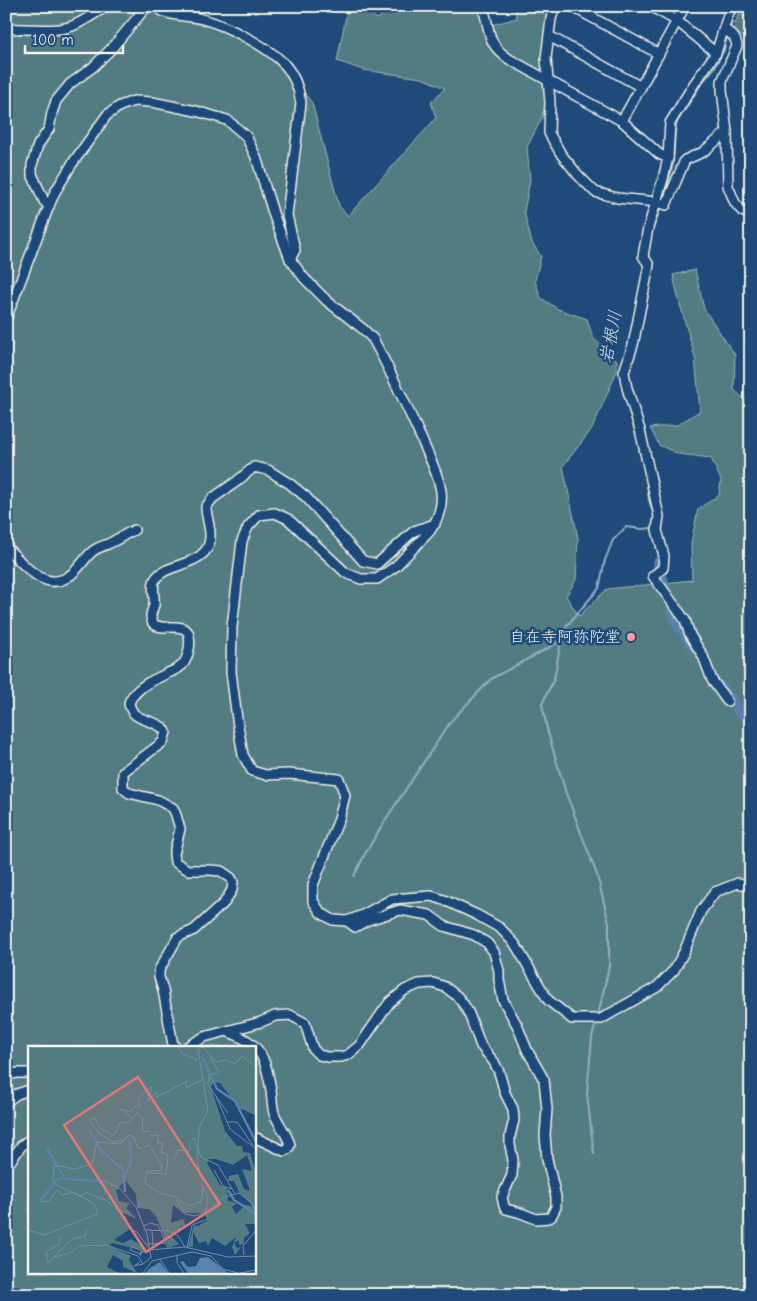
<svg xmlns="http://www.w3.org/2000/svg" width="757" height="1301" viewBox="0 0 757 1301" font-family="'Comic Neue','Klee One',sans-serif">
  <style>
    .green { fill: #527b82; stroke: #a3b6b5; fill-rule: evenodd }
    .lines { fill: none; stroke-linecap: round; stroke-linejoin: round }
    .stream { stroke: #97aec4; stroke-width: 2 }
    .river { stroke: #5982ac; stroke-width: 11 }
    .minor-casing { stroke: #f4f1e8; stroke-width: 12 }
    .minor { stroke: #1f4a7a; stroke-width: 9 }
    .poi-dot { fill: #ff9aa2; stroke: #1f4a7a; stroke-width: 2 }
    .labels { text-anchor: middle; dominant-baseline: central; stroke-width: 5; stroke-linejoin: round; paint-order: stroke }
    .poi-label { font-size: 16px; fill: #f4f1e8; stroke: #1f4a7a; text-anchor: end }
    .water-label { font-size: 18px; font-style: italic; fill: #dde0df; stroke: #1f4a7a }
    .inset-river { fill: none; stroke: #5982ac; stroke-width: 2.5 }
    .inset-road { fill: none; stroke: #748da6; stroke-width: 1 }
    .view { fill: #e27875; fill-opacity: 0.15; stroke: #e27875; stroke-width: 2.5 }
    .inset-edge { fill: none; stroke: #f4f1e8; stroke-width: 2.5 }
  </style>
  <rect width="100%" height="100%" fill="#1f4a7a"/>
  <filter id="ink" filterUnits="userSpaceOnUse"><feTurbulence type="fractalNoise" baseFrequency=".02" numOctaves="2"/><feDisplacementMap in="SourceGraphic" scale="10" xChannelSelector="R" yChannelSelector="G"/><feConvolveMatrix kernelMatrix="1 2 1 2 8 2 1 2 1" color-interpolation-filters="sRGB"/></filter>
  <g filter="url(#ink)">
    <g class="green">
      <path d="M6 6H155L230 29 269 54 290 75 312 103 339 206 348 216 436 118 431 102 445 88 422 78 363 70 337 61 348 6H362L377 19 395 6H477L486 19 488 26 517 18 514 6H553L545 22V106L541 120 527 147 530 180 524 212 532 243 541 256 535 281 541 298 558 309 587 319 593 338 617 360V371L592 429 563 466 578 538 576 580 566 596 579 616 607 589 692 580 691 543 698 509 719 495 721 480 711 458 678 454 659 445 650 428 677 425 700 411 695 357 679 301 673 275 695 270 704 309 735 355 734 390 751 405V1295H6ZM29 1047H254V1272H29Z"/>
      <polygon points="738,15 751,16 751,43 733,30"/>
    </g>
    <g class="lines">
      <g class="stream">
        <polyline points="730,29 733,16 739,6"/>
        <polyline points="665,196 673,164 675,132 677,122 702,83 715,67 724,50 727,36"/>
        <polyline points="649,246 652,231 661,207"/>
        <polyline points="354,876 366,852 388,816 451,721 491,679 561,641"/>
        <polyline points="598,1016 609,966 609,923 597,875 566,793 548,733 542,704 554,679 561,641 565,628 599,588 605,560 613,540 626,527 642,529 652,528 654,516 649,500 647,483"/>
        <polyline points="594,1154 587,1094 592,1037 596,1023"/>
      </g>
      <g class="river">
        <polyline points="659,562 659,569 677,623 694,648"/>
        <polyline points="722,687 741,714 751,723"/>
      </g>
      <defs>
        <g id="minor">
          <path d="M155 6C169 18 185 14 202 19 226 25 269 47 285 65 295 76 299 89 301 103L287 215 295 250 290 259"/>
          <path d="M482 6C492 30 484 42 509 59L622 121 659 154 668 158"/>
          <polyline points="555,6 551,19 546,58 550,102 549,133 561,154 578,175 595,192 617,198 657,202 666,205 685,160 703,152 727,132"/>
          <polyline points="571,6 659,54"/>
          <polyline points="650,6 677,21 716,53"/>
          <path d="M6 29C27 27 50 33 69 27 81 24 96 12 107 6"/>
          <path d="M724 29C731 34 736 37 737 46L722 81V90L727 132 728 186 735 203 742 211 751 215"/>
          <polyline points="549,36 641,87"/>
          <polyline points="622,121 685,6"/>
          <polyline points="49,206 44,201 32,174 32,165 38,145 49,129 52,113 56,101 70,84 93,67 112,48 147,6"/>
          <path d="M6 319 49 206 55 192 72 164 107 115 120 106 134 101 152 102 196 111 227 120 246 136 256 157 274 216 290 259 304 278 327 301 363 329 373 339C391 372 407 407 422 440 429 457 438 473 441 491 443 505 438 519 430 531L396 566 377 579H361L346 573 288 519 275 513 259 515 248 527 242 541 232 627 231 672 237 719 243 755 252 771 266 775 289 774 339 779 345 795 339 819 313 885V901L321 913 333 920 347 921 363 915 392 899 431 896 444 900 477 915 500 928 515 944 548 1000 572 1019H601L657 987 674 970 684 952 701 911 715 892 738 883 751 886"/>
          <polyline points="751,335 751,344"/>
          <path d="M6 547C22 562 44 594 69 576 79 570 84 558 93 551 98 547 104 546 110 543 118 539 126 534 134 530"/>
          <polyline points="727,701 712,680 703,656 690,635 685,620 653,576 663,568 664,556 657,530 659,516 640,430 627,388 624,372 633,345 649,265 643,256 648,228 663,179 668,158 670,123 694,84 716,53 728,15 732,6"/>
          <path d="M229 1032C261 1043 266 1059 271 1090 272 1098 272 1106 274 1113 278 1124 287 1133 290 1145L288 1149 284 1151 254 1137"/>
          <path d="M176 1047 173 1045 163 990 159 977V970L178 937 194 930 224 903 232 890 233 882 231 878 221 871 210 870H188L175 862 174 854 180 829 176 815 173 808 158 800 129 793 123 788V772L163 742 166 732C159 719 135 723 130 707 128 703 130 700 132 697 141 685 153 680 166 674 170 672 176 670 180 667 188 661 191 645 189 636 186 617 151 638 151 616 151 612 153 609 154 605 155 598 152 589 154 582 160 562 209 568 210 538 211 528 206 517 206 507L213 498 236 482 254 467 268 470 290 484 306 497 363 561 377 564 414 531 435 524"/>
          <polyline points="187,1047 204,1037 261,1022 275,1016 290,1015 305,1023 313,1049 319,1055 327,1057 341,1057 348,1055 360,1045 384,1010 390,1002 405,990 419,984 433,983 445,987 457,996 464,1005 469,1014 481,1046 494,1062 499,1072 505,1093 513,1109 514,1120 510,1136 510,1145 513,1160 512,1175 502,1197 504,1206 506,1209 521,1213 536,1219 549,1218 551,1217 556,1207 556,1197 547,1159 545,1135 547,1109 544,1080 527,1050 517,1025 503,1000 499,980 499,971 494,952 487,943 474,935 444,926 429,915 400,910 368,920 355,927 347,921"/>
          <polyline points="6,1076 17,1073 29,1073"/>
          <polyline points="6,1102 17,1094 29,1090"/>
          <polyline points="6,1167 22,1145 29,1140"/>
        </g>
      </defs>
      <use href="#minor" class="minor-casing"/>
      <use href="#minor" class="minor"/>
    </g>
  </g>
  <circle class="poi-dot" cx="631" cy="637" r="5"/>
  <g class="labels">
    <g class="poi-label">
      <text x="621" y="637">自在寺阿弥陀堂</text>
    </g>
    <g class="water-label">
      <text transform="translate(611 337) rotate(-79)">岩根川</text>
    </g>
  </g>
  <g transform="translate(28 1046)">
    <rect width="228" height="228" fill="#1f4a7a"/>
    <path d="M0 0H227V81V69L211 62 192 37 186 36 183 41 197 85 209 100H214L215 106 222 107 227 123V178H217L222 187 216 192V198L211 199V194L206 197 209 202 213 201 207 209 204 201 208 191 197 200 184 192 180 200 178 195 171 197 165 186V201H160L166 179 170 180 180 174 177 167H155L145 159 143 177 155 173 158 180H154L150 187 141 188 151 198 141 202 128 170 121 163 109 162 108 148 97 134 88 145 91 155 102 157 98 162 109 173 93 166 102 183 86 194 95 197 103 193 119 203 112 210 113 204 84 197 81 200 103 210 101 213 109 227 95 221V215L85 209 79 221 91 227H0ZM219 109 224 125 214 123 222 145 216 143 210 128 201 130 200 135H206L211 146 225 160 217 159 208 168 204 161 209 157 200 155 199 142 192 139 179 117 181 113H188L205 119Z" fill="#527b82" fill-rule="evenodd"/>
    <path d="M180 211 200 227H160L152 216 155 215 160 221 168 220 172 212ZM132 216 140 227H117L122 222Z" fill="#5982ac"/>
    <path class="inset-river" d="M174 11 189 43 207 55 228 96M61 83 74 106 95 123 97 146M19 103 36 131M97 130 103 116 102 95M200 144 206 154 228 168M12 154 31 132 78 136"/>
    <path class="inset-road" d="M149 0 155 8 170 14M182 11 191 26M178 36 200 67M181 37V29L191 27M188 50 202 83 224 100M104 72 92 63 102 66 108 59 112 61 110 52 124 40 120 55 129 45V51L159 35 158 42 177 32M200 76H209L228 104M96 94 84 96 71 87 61 74 67 72 72 82 86 90 92 76 100 77 109 67 115 73 114 86 121 85 124 90 130 89V97H135L133 107H138L140 111 138 128 120 127M146 114 150 104 162 105V95L166 92 173 111 190 119 207 148M186 124 195 140 204 143M77 135 92 143 108 161 119 188 123 212M149 154 157 168 167 170 179 166 194 152 211 147 223 156 228 166M12 156 21 155 29 144 34 149 46 146 52 150 59 147 78 154 97 171 103 184 109 186 120 201M115 180 122 177 130 179 140 202M0 184 16 189 69 168V162L62 155 25 137 26 119 47 123 64 118 69 96 92 98 101 89 106 91 110 103 121 99 134 120 133 125H119L117 134 119 139 134 148 147 151 160 160 173 156 175 142 169 114 171 82 180 64 170 3 175 1 188 16 198 14 207 18 214 10 228 21M118 184 141 185 150 190 157 201M124 185 125 200M119 198 138 197M159 202 164 179 180 173 177 167 180 151 174 141M120 204 157 201 200 211 228 210M149 209V217L156 227M216 209 215 200 228 184M112 210 113 204 104 201 102 204 112 208M25 211 40 208 51 200 78 199 110 210 115 218 123 211M132 213 141 227M20 215 18 206 31 198 33 192M112 216 106 220 115 218M18 219 44 193 57 190 59 184M115 227 124 215 164 206 183 210 195 223 210 227M212 227 228 224"/>
    <path class="view" d="M110 31 192 158 118 206 36 79Z"/>
    <rect width="228" height="228" class="inset-edge"/>
  </g>
  <rect width="757" height="1301" fill="none" stroke="#1f4a7a" stroke-width="25"/>
  <rect x="12" y="12" width="732" height="1276" fill="none" stroke="#f4f1e8" stroke-width="2" filter="url(#ink)"/>
  <path d="M25 45v8h98v-8" fill="none" stroke="#f4f1e8" stroke-width="2.5"/>
  <text x="32" y="45" font-size="15" fill="#f4f1e8" stroke="#1f4a7a" stroke-width="4" paint-order="stroke">100 m</text>
</svg>
